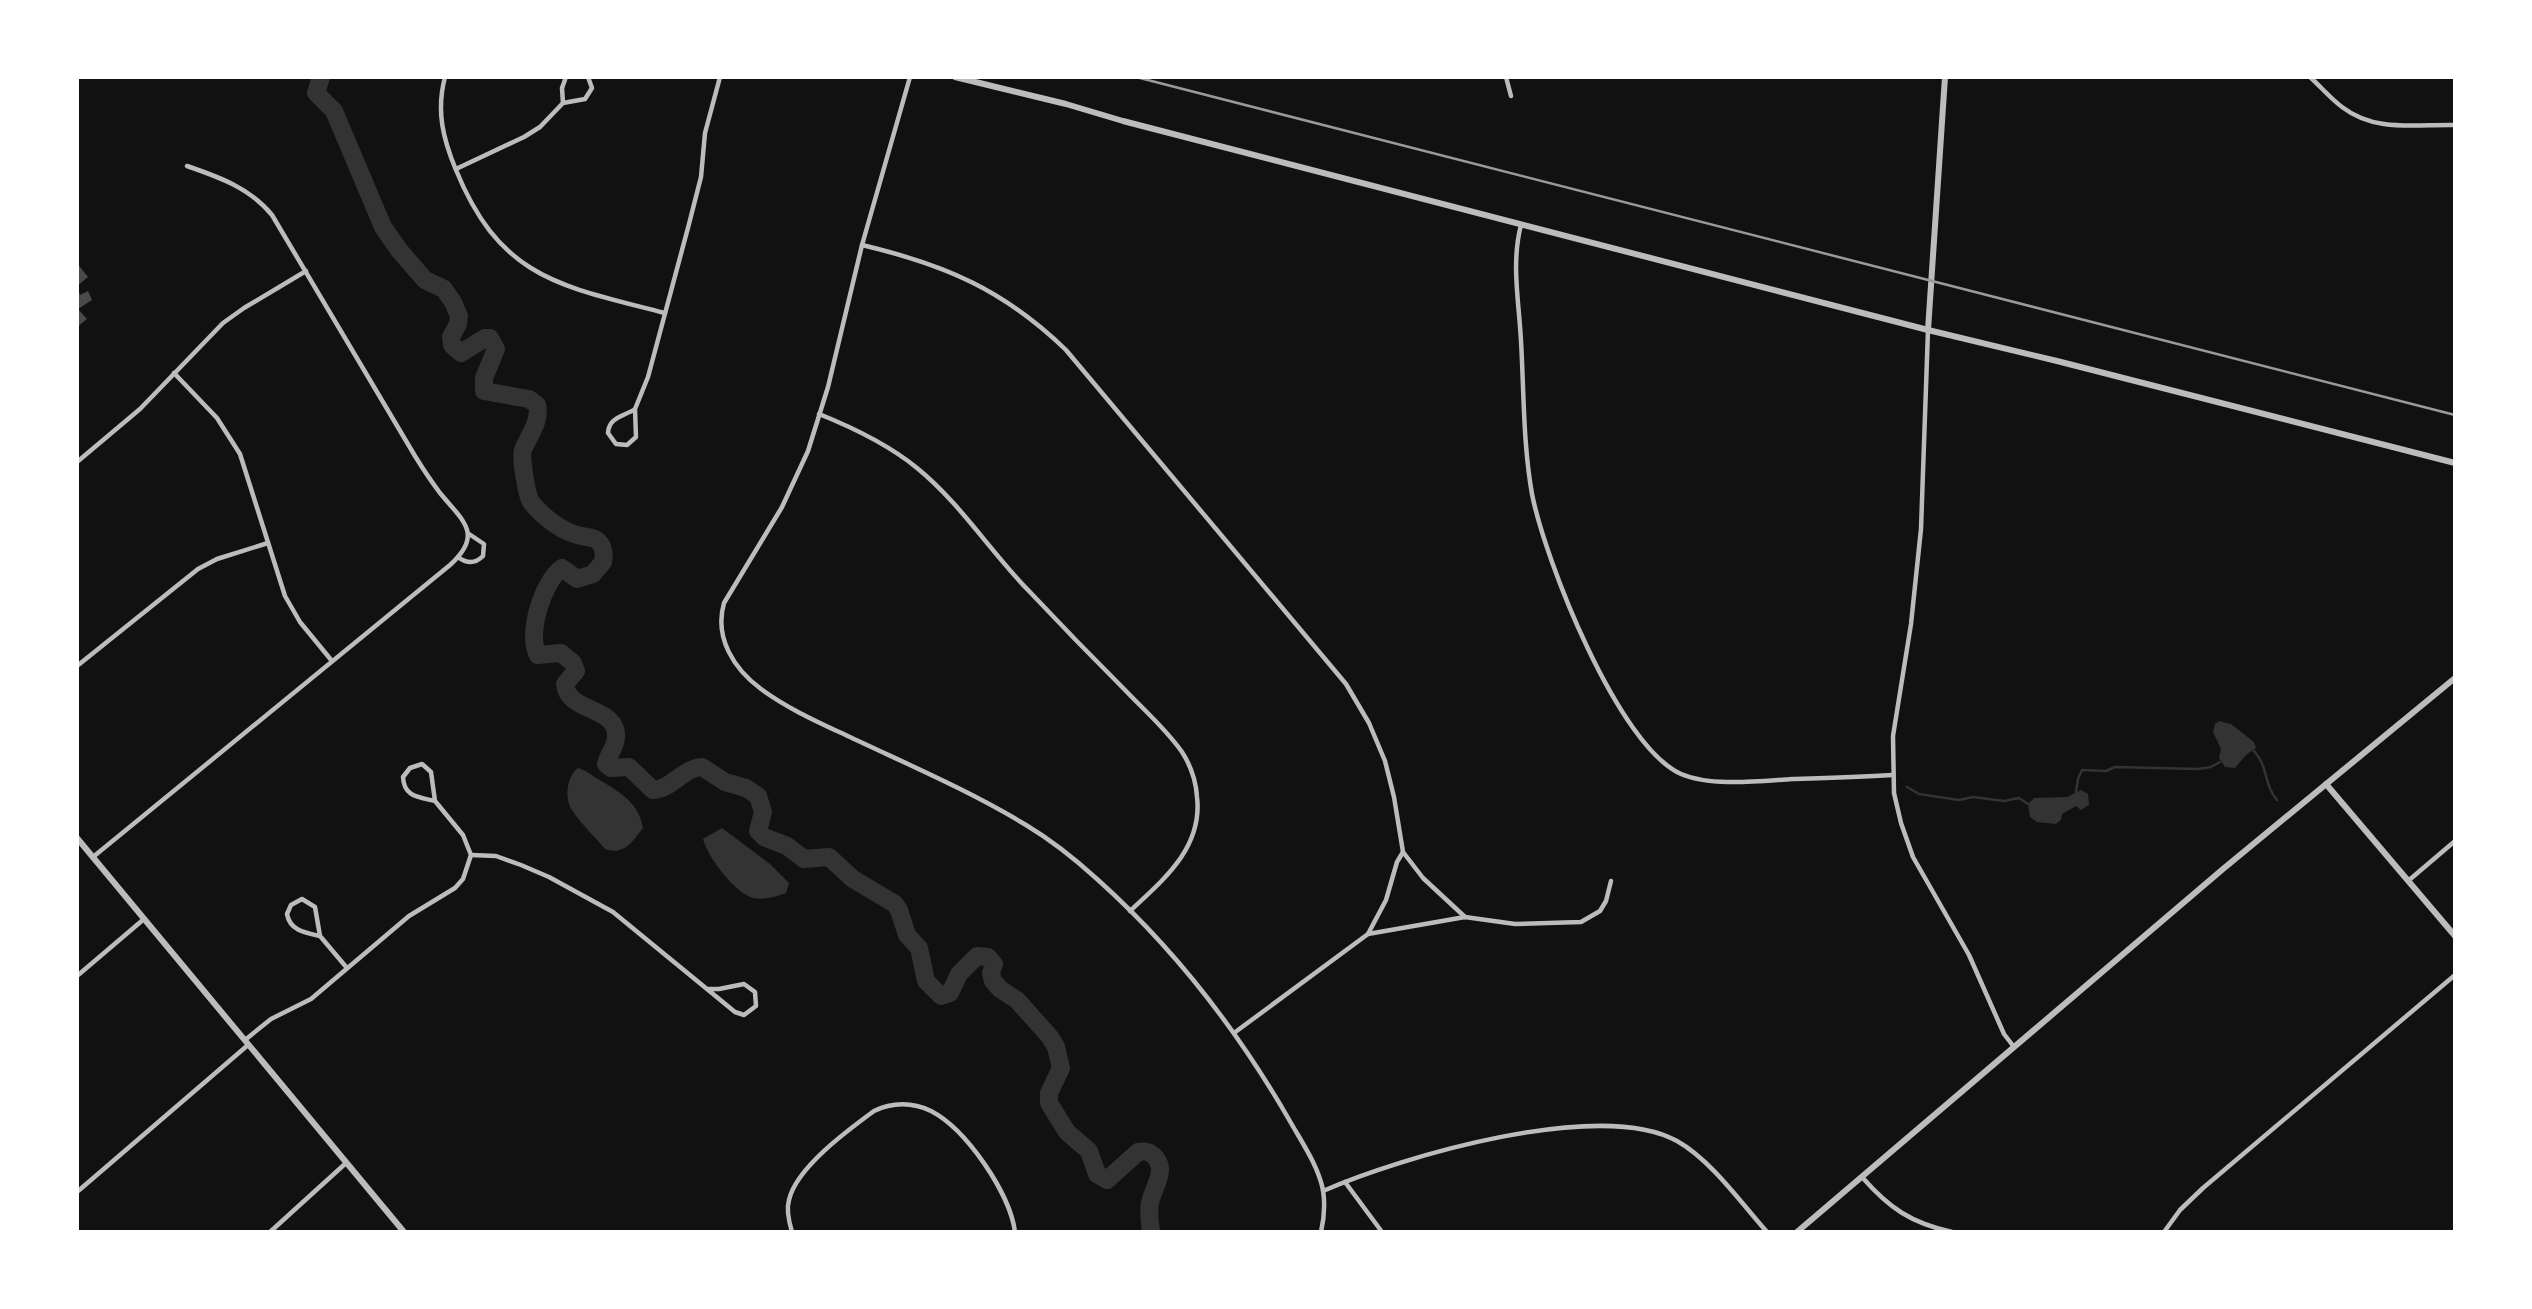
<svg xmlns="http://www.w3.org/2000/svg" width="2532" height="1309" viewBox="0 0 2532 1309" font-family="Mulish,sans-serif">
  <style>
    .water { fill: #333 }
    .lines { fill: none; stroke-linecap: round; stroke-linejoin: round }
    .stream { stroke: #333; stroke-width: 2.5 }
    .river { stroke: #333; stroke-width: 18 }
    .building { fill: #4a4a4a }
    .minor { stroke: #bcbcbc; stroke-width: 4.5 }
    .tertiary { stroke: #bcbcbc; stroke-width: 6 }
    .rail { stroke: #9a9a9a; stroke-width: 2.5 }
  </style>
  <rect width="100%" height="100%" fill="#111"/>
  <g class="water">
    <polygon points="2219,721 2231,724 2254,742 2256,748 2246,755 2235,768 2225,767 2219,758 2221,749 2213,732 2215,724"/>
    <path d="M578 768C586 770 591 775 598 779 618 791 639 802 643 828 633 841 624 856 605 849 595 837 581 824 572 810 564 798 567 776 578 768Z"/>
    <polygon points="2081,790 2088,794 2089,805 2081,810 2076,806 2062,814 2061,820 2056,824 2037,822 2030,817 2028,804 2034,798 2067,797"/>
    <path d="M722 828 770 864 789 883 786 893C774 897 760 902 748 896 731 887 708 857 703 839Z"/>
  </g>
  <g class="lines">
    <g class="stream">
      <path d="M2254 751C2269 768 2263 783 2277 800"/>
      <polyline points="1907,787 1919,794 1959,800 1973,797 2004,801 2019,798 2028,804"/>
      <polyline points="2076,792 2078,779 2082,770 2106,771 2115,767 2198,769 2211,767 2220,762"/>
    </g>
    <path class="river" d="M321 77 316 93 334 111 383 227 399 250 425 280 444 289 453 302 459 316 458 324 451 337 452 345 461 353 485 338H490L496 349 484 378V391L529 399 537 405C541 421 529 435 523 450 520 456 527 496 531 502 541 515 559 529 574 534 581 537 594 536 599 542 604 547 604 556 603 562L593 574 577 579 562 568C543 581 526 635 538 655L561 653 573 663 576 671 565 684C567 713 619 706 616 738 615 748 608 755 606 764L611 768 629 767 653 790C672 789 683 768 702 767L725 782 746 788 758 796 763 812 758 831 764 837 787 846 804 859 829 857 853 879 895 904 899 910 907 935 919 948 926 981 941 996 950 993 959 974 977 956 988 957 994 964 991 973 993 981 1000 989 1017 1000 1050 1037 1056 1047 1061 1068 1049 1093V1103L1067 1132 1089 1151 1097 1174 1107 1180 1138 1152C1144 1151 1148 1151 1153 1155 1169 1169 1153 1187 1150 1203 1148 1213 1150 1222 1151 1232"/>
  </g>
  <g class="building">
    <polygon points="77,263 88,277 77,286"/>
    <polygon points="77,288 80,295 88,291 92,300 78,309 87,319 77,327"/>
  </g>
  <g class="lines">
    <g class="minor">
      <path d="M445 77C436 111 443 139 456 170 501 280 562 286 665 313"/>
      <path d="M910 77 862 245 828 387 808 451 782 507 724 603C714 638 734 669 761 689 788 709 820 723 850 737 909 765 970 791 1026 825 1051 840 1075 859 1097 879 1174 948 1240 1034 1291 1123 1303 1144 1318 1166 1323 1190 1325 1203 1324 1219 1321 1232"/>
      <polyline points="1506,77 1511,96"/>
      <path d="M2310 77C2321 87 2330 98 2342 107 2376 133 2416 124 2455 125"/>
      <polyline points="563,103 562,88 566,77"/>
      <polyline points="456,169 524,137 540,127 563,103 585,99 592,88 588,77"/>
      <path d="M1521 225C1511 263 1519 302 1521 341 1524 392 1523 443 1532 494 1545 560 1618 746 1681 774 1711 787 1760 781 1792 779 1825 778 1859 777 1892 775"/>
      <path d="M862 245C946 265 1004 290 1066 350L1346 684 1369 723 1385 761 1394 797 1403 852 1423 878 1465 917"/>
      <polyline points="1928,330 1921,529 1911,624 1893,736 1894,793 1901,823 1913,857 1969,955 2004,1034 2014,1047"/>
      <polyline points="174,373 217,418 240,454 285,596 300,622 332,661"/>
      <path d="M635 409C623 417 609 417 608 433L616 444 627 445 636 437 635 409 648 377 689 224 701 177 705 133 720 77"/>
      <path d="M819 414C854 428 889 445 917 468 960 503 990 551 1028 590 1060 624 1092 657 1125 690 1144 710 1166 729 1182 752 1191 766 1196 781 1197 797 1203 848 1163 880 1130 911"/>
      <polyline points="77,462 140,409 223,323 244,308 306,271"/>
      <path d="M458 557C467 564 475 564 483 556L484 544 469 534"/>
      <polyline points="77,666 198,569 217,559 268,543"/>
      <polyline points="471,855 496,856 521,865 549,877 613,912 735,1012 744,1015 756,1006 755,992 744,984 719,989 707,989"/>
      <path d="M93 857 450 565C484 534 463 521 440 493 431 481 423 469 415 456L272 215C250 188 219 177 187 166"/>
      <polyline points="2408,881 2455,841"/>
      <polyline points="1368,934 1465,917 1515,924 1581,922 1600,911 1606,901 1611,881"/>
      <path d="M320 936C306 933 290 931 287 914L291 905 302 899 315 907 320 936 347 968"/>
      <polyline points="77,976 144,919"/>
      <polyline points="1234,1033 1368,934 1386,900 1397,862 1403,852"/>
      <path d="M245 1040 271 1019 311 999 409 916 455 888 463 879 471 855 463 835 435 801 431 772 422 764 410 768 403 777C404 797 418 797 435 801"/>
      <path d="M1862 1177C1889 1208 1911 1223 1952 1232"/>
      <polyline points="1345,1182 1382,1232"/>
      <path d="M1323 1191C1400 1157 1600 1098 1677 1141 1711 1160 1741 1203 1767 1232"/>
      <polyline points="77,1192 248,1045"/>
      <polyline points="270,1232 346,1163"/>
      <path d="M792 1232C789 1222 786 1210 789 1200 796 1168 848 1130 874 1111 892 1102 913 1102 931 1111 966 1129 1010 1193 1015 1232"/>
      <polyline points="2164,1232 2180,1210 2203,1188 2455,975"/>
    </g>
    <g class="tertiary">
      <polyline points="955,77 1066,104 1123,121 1928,330 2057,361 2455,463"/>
      <polyline points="1928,330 1945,77"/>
      <polyline points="2326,784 2455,936"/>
      <polyline points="77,838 404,1232"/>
      <polyline points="1797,1232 2223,869 2455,678"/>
    </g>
    <polyline class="rail" points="1136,77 2455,415"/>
  </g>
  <rect width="2532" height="1309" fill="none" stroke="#ffffff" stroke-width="158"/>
</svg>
